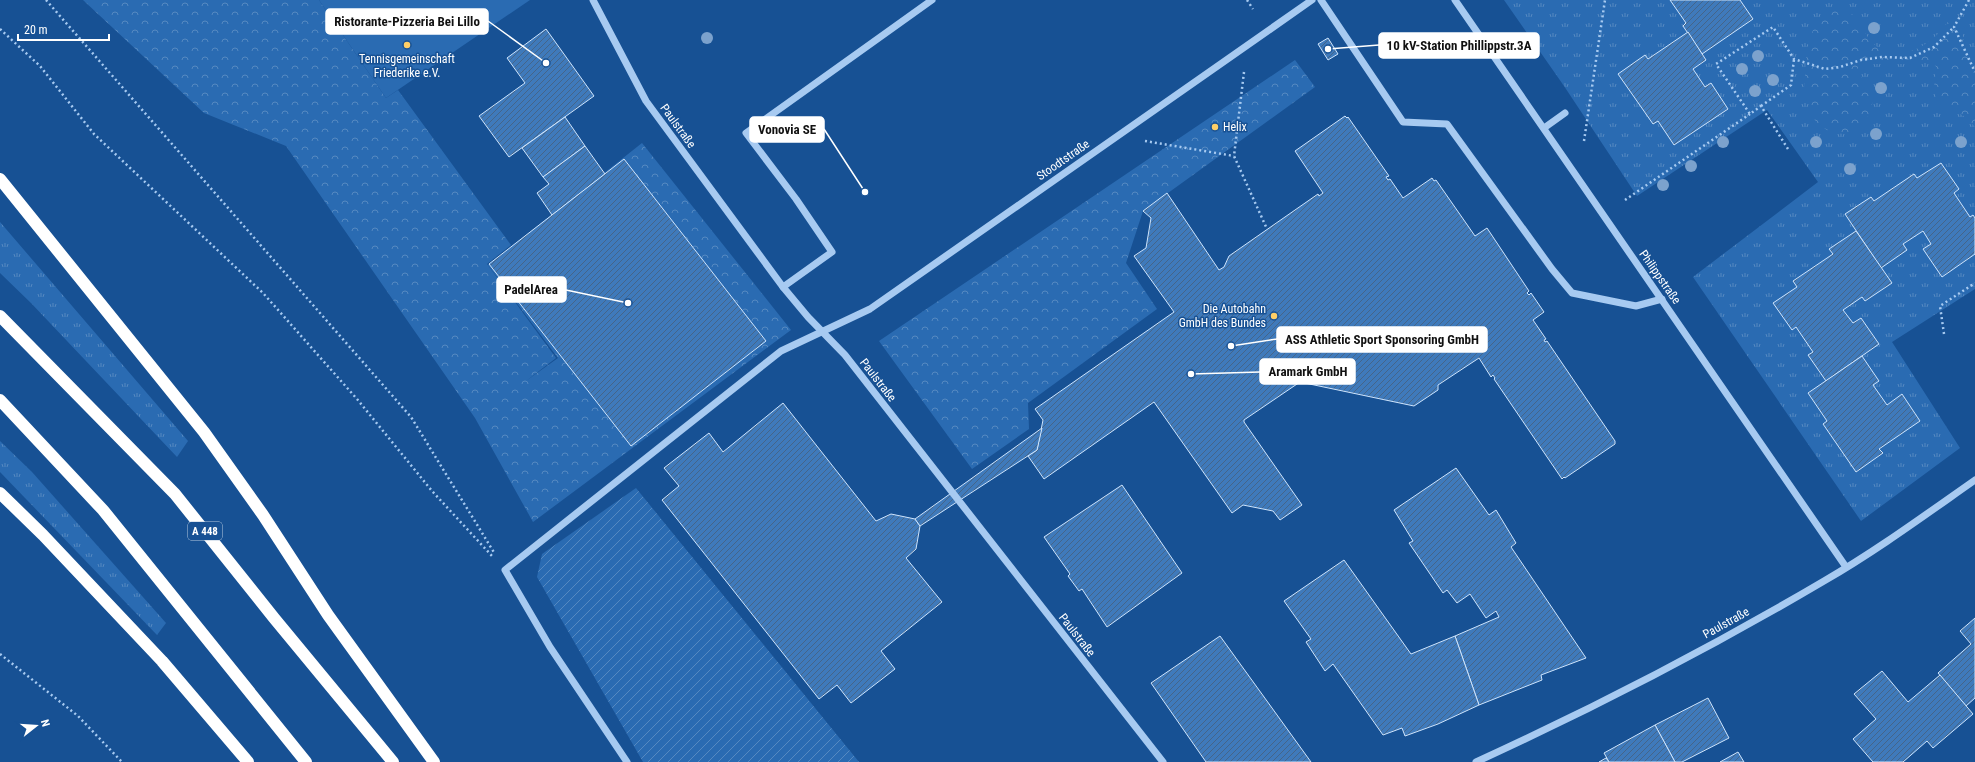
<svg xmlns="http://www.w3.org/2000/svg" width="1975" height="762" viewBox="0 0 1975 762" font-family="'Roboto Condensed',sans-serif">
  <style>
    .grass { fill: url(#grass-tufts) }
    .forest { fill: url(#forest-crowns) }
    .garden { fill: url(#garden-furrows) }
    .pitch { fill: #2a6bb2 }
    .building { fill: url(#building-hatch); stroke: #cee4fc }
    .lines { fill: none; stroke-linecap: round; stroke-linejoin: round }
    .path { stroke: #a7caf1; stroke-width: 2.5; stroke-dasharray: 2 3; stroke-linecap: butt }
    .minor { stroke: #a7caf1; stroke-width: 7 }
    .highway { stroke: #fff; stroke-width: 12 }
    .tree { fill: #7ca2cd }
    .poi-dot { fill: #ffcf67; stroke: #175194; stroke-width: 1.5 }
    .labels { text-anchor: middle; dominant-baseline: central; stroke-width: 3; stroke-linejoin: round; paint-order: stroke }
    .shield { fill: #175194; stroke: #b9cbdf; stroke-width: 1 }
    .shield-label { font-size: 11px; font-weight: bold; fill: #fff }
    .poi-label { font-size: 12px; fill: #fff; stroke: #175194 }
    .street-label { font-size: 12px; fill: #fff; stroke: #175194 }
    .leader { fill: none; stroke: #fff; stroke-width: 1.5 }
    .callout-dot { fill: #fff; stroke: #175194; stroke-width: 1.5 }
    .callout { fill: #fff; stroke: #fff; stroke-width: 1.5 }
    .callout-label { font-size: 13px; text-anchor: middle; font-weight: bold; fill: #111 }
  </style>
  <defs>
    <pattern id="grass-tufts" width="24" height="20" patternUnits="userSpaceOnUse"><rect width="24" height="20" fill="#2a6bb2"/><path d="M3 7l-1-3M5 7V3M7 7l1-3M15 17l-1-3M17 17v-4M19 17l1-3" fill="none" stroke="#5589c1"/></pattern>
    <pattern id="forest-crowns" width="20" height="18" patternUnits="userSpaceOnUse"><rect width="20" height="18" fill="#2a6bb2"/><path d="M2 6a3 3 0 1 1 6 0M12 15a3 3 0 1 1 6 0" fill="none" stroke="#5589c1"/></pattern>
    <pattern id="garden-furrows" width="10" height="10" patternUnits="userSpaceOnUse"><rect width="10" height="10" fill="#2a6bb2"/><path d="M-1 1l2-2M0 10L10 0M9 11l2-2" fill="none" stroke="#5589c1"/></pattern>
    <pattern id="building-hatch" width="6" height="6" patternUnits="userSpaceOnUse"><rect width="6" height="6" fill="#3f7abb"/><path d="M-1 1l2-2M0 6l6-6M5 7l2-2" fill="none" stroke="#456589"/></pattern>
  </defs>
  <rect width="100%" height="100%" fill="#175194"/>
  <g class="grass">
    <polygon points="1504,0 1975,0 1975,289 1892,342 1960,448 1861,521 1693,277 1818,182 1767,110 1637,196 1564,86"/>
    <polygon points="0,222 188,441 177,457 31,303 0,273"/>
    <polygon points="0,441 32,472 166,623 157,635 0,472"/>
  </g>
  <g class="forest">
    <polygon points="83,0 319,0 386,98 398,90 511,245 487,264 556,358 526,381 558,358 488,265 642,143 791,330 533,522 475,418 286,146 204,113"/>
    <path d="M1835 10C1869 13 1856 30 1876 46 1901 65 1935 43 1949 20L1962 30 1964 44 1972 56 1975 64V127C1955 99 1925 118 1937 68L1933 63 1927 61 1909 64H1864L1858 68 1856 73C1860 76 1864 79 1867 83 1880 100 1868 127 1849 133 1837 136 1820 129 1814 119 1809 111 1810 100 1811 92L1804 88C1808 55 1802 26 1835 10Z"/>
    <polygon points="1295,60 1315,87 1143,211 1126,263 1157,309 1028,403 1029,429 972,469 879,341"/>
  </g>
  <polygon class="garden" points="636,488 859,762 643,762 537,577 542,554"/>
  <polygon class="pitch" points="319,0 530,0 386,98"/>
  <g class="building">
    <polygon points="1670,0 1740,0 1753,19 1702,54 1683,26 1686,23"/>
    <polygon points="546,29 594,96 509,157 479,116 525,83 507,58"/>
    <polygon points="1688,32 1706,60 1693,69 1705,87 1711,83 1728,109 1674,145 1658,121 1653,124 1618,74 1645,55 1648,59"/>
    <polygon points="1328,38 1338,54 1328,60 1318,44"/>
    <polygon points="1345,116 1347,118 1348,117 1389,176 1386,177 1388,180 1390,179 1403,198 1432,178 1434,181 1436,180 1475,236 1487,228 1529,291 1527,293 1529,295 1531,293 1544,312 1533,320 1546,339 1544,340 1545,342 1547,341 1615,441 1615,444 1565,478 1564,477 1562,479 1494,379 1495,378 1493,375 1491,377 1479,358 1438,385 1438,390 1414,406 1300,382 1244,420 1244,422 1302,505 1280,520 1273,511 1243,505 1232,513 1154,402 1044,479 1028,456 1037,450 1043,420 1035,409 1174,312 1134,256 1146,248 1151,218 1143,211 1167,193 1219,270 1224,267 1229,256 1318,194 1319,196 1323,193 1295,151"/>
    <polygon points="565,117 585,146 543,177 522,148"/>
    <polygon points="585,146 605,174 552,215 537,193 549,184 543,177"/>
    <polygon points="624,159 766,341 631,446 489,264"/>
    <polygon points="1941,163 1959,189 1954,193 1970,217 1973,215 1975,218 1975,254 1942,277 1923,249 1931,244 1923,231 1903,244 1907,250 1881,268 1845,214 1871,197 1874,201 1914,174 1917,178"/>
    <polygon points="1856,231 1892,283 1865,301 1862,297 1843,310 1853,323 1861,318 1879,344 1826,381 1808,355 1813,352 1796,327 1792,330 1773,303 1797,287 1793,281 1833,254 1829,249"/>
    <polygon points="1862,356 1879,381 1873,385 1887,405 1902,394 1920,421 1879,449 1883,453 1856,472 1823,424 1827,421 1808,393"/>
    <polygon points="783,403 876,521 891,514 915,519 920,526 916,549 906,558 942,602 881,651 895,669 851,703 837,685 819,699 662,500 679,486 664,468 709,433 723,452"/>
    <polygon points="1042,428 1037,450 920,526 915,519"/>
    <polygon points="1456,468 1489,515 1496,510 1516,543 1511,547 1586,658 1541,675 1542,680 1479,705 1455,636 1499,617 1496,611 1486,618 1470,594 1457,603 1447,590 1443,593 1409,543 1413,541 1394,510"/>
    <polygon points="1122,485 1182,573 1107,627 1082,589 1079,591 1068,576 1070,574 1044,537"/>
    <polygon points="1344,560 1411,654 1455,636 1479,705 1438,724 1405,736 1402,728 1383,735 1333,664 1325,671 1306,642 1311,639 1284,601"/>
    <polygon points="1975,618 1975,698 1966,706 1938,673 1971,644 1960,631"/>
    <polygon points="1220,636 1311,762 1206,762 1151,683"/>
    <polygon points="1882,671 1908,702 1940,675 1973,714 1933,748 1927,741 1903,762 1873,762 1853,739 1876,719 1854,694"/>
    <polygon points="1708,698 1729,738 1682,762 1675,762 1655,725"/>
    <polygon points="1655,725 1675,762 1609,762 1604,753"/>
    <polygon points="1738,752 1744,762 1720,762"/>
    <polygon points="1606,758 1609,762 1599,762"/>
  </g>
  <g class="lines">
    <g class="path">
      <polyline points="46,0 411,417 495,554"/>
      <polyline points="1247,0 1253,9"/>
      <polyline points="1969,0 1954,27 1975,72"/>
      <polyline points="0,29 40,66 94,134 263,293 357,399 432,491 492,556"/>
      <polyline points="1244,72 1234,156 1267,229"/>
      <polyline points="1761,106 1791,85 1794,59"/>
      <polyline points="1145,141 1234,156"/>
      <polyline points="1584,141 1605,0"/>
      <polyline points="1788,149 1761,106 1750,114 1716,64 1773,27 1794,59 1825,69 1840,67 1861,60 1882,57 1910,58 1934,47 1954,27"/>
      <polyline points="1625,200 1750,114"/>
      <polyline points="1944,334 1940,306 1975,283"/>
      <polyline points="0,654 78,716 122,762"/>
    </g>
    <g class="minor">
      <polyline points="593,0 646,101 783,287 808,317 845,355 1163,762"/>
      <polyline points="1321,0 1403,122 1447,124 1552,269 1572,293 1636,306 1662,299"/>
      <polyline points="1455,0 1846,567"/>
      <polyline points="1544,128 1565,113"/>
      <polyline points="783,287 832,252 796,199 746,133 932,0"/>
      <polyline points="627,762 550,647 505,570 781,351 870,309 1312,0"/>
      <path d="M1476 762C1594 708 1712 647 1824 581 1876 551 1925 515 1975 480"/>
    </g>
    <g class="highway">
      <polyline points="0,179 204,432 263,515 328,615 434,762"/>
      <polyline points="0,316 175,494 274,618 393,762"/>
      <polyline points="0,400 103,510 306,762"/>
      <polyline points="0,493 43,535 162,661 248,762"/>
    </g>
  </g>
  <g class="tree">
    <circle cx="1874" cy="28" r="6"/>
    <circle cx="707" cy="38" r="6"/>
    <circle cx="1758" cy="56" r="6"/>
    <circle cx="1742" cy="69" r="6"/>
    <circle cx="1773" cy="80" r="6"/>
    <circle cx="1881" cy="88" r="6"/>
    <circle cx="1755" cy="91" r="6"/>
    <circle cx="1876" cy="134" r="6"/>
    <circle cx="1723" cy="142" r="6"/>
    <circle cx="1816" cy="142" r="6"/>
    <circle cx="1961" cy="142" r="6"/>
    <circle cx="1691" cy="166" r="6"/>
    <circle cx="1850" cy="169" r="6"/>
    <circle cx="1663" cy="185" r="6"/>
  </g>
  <g class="poi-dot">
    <circle cx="407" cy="45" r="4"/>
    <circle cx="1215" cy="127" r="4"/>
    <circle cx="1274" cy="316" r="4"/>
  </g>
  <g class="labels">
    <rect class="shield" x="188" y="522" width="34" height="18" rx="3"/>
    <g class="shield-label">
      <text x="205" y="531">A 448</text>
    </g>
    <g class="poi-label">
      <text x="407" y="59">Tennisgemeinschaft<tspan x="407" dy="14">Friederike e.V.</tspan></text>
      <text x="1223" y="127" text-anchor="start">Helix</text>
      <text x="1266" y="309" text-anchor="end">Die Autobahn<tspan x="1266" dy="14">GmbH des Bundes</tspan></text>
    </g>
    <g class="street-label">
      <text transform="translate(678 126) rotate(54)">Paulstraße</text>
      <text transform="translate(1063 160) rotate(-35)">Stoodtstraße</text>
      <text transform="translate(1660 277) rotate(55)">Philippstraße</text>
      <text transform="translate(878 380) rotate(52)">Paulstraße</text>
      <text transform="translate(1726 623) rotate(-29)">Paulstraße</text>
      <text transform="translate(1077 635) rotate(52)">Paulstraße</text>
    </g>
  </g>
  <path class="leader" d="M546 63L488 21M1328 49L1379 45M865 192L824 129M628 303L566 290M1231 346L1277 339M1191 374L1260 372"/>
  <g class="callout-dot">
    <circle cx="546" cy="63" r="4"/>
    <circle cx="1328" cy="49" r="4"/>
    <circle cx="865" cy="192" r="4"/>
    <circle cx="628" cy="303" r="4"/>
    <circle cx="1231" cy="346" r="4"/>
    <circle cx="1191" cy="374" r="4"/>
  </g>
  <g class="callout">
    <rect x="326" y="9" width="162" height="25" rx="4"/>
    <rect x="1379" y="33" width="160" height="25" rx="4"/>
    <rect x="750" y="117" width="74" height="25" rx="4"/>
    <rect x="497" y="277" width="69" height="25" rx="4"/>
    <rect x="1277" y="327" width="210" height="25" rx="4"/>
    <rect x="1260" y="359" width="95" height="25" rx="4"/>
  </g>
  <g class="callout-label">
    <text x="407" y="26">Ristorante-Pizzeria Bei Lillo</text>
    <text x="1459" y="50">10 kV-Station Phillippstr.3A</text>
    <text x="787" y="134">Vonovia SE</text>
    <text x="531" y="294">PadelArea</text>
    <text x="1382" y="344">ASS Athletic Sport Sponsoring GmbH</text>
    <text x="1308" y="376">Aramark GmbH</text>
  </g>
  <g transform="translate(36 726) rotate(73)" stroke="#175194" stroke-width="3" paint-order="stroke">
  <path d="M0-3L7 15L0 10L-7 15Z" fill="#ffffff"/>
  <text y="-6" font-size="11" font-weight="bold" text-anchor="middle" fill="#ffffff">N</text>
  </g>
  <path d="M18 34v6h91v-6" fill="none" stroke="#ffffff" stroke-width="2"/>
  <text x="24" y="34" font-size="12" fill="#ffffff" stroke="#175194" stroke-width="3" paint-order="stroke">20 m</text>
</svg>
